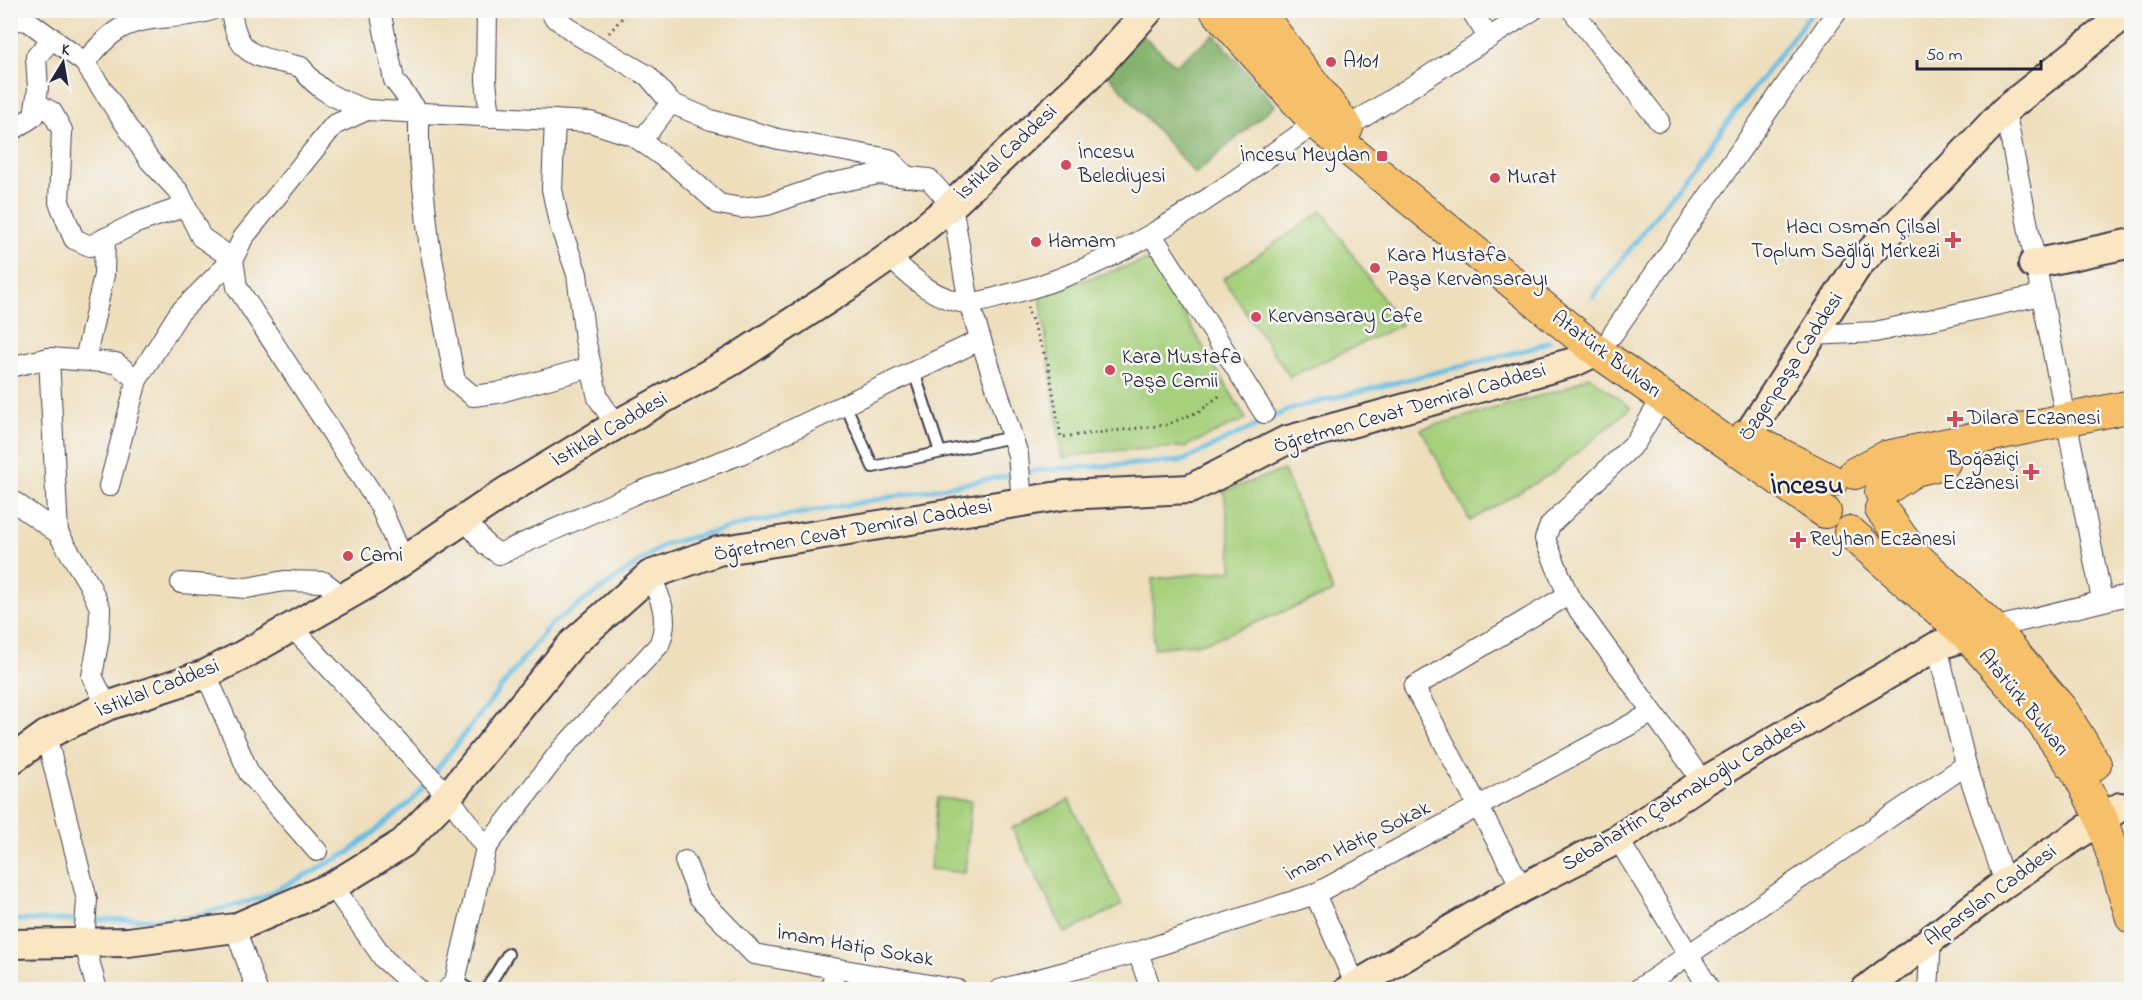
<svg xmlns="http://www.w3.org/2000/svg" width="2142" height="1000" viewBox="0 0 2142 1000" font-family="'Indie Flower',sans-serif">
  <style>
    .green { fill: #a6d07c; stroke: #64795c; stroke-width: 1.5 }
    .forest { fill: #84b26c; stroke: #536a54; stroke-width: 1.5 }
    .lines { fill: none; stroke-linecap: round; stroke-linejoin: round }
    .stream { stroke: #68bee4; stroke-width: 5 }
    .lane-casing { stroke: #413e4e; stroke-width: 14 }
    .street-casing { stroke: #413e4e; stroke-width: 22 }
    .secondary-casing { stroke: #413e4e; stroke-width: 32 }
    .primary-casing { stroke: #413e4e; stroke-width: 34 }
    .path { stroke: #413e4e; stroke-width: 3; stroke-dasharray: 1.5 4.5; stroke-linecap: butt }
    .lane { stroke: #fff; stroke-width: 10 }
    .street { stroke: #fff; stroke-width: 20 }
    .secondary { stroke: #fbe6c4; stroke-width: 28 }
    .primary { stroke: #f6c06b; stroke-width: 32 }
    .poi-dot { fill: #d1495b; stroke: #f6f6f2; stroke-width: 2 }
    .labels { text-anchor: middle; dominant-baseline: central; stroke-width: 5; stroke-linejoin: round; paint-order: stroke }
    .poi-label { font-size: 21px; fill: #22223b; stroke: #f6f6f2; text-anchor: start }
    .street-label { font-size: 21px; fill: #22223b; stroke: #f6f6f2 }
    .district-label { font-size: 27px; font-weight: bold; fill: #22223b; stroke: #f6f6f2 }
  </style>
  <rect width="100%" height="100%" fill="#f6f6f2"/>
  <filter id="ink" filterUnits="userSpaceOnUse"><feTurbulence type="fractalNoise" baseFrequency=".0167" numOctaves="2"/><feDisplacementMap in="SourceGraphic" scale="12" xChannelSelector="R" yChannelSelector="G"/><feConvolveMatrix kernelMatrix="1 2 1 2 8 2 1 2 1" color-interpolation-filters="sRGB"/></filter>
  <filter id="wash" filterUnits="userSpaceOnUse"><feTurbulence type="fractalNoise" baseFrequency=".008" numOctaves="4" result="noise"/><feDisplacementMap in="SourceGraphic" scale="24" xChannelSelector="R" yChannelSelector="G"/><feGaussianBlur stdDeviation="1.35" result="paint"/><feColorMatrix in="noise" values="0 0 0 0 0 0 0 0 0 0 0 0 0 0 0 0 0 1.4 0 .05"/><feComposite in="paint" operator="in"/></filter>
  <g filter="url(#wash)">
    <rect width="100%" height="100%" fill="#eedebc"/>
    <g class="green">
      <polygon points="1322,211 1401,325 1290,377 1223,279"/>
      <polygon points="1151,259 1246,419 1184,447 1107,451 1062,458 1040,294"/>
      <polygon points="1589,376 1631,408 1554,472 1470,521 1421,429 1564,389"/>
      <polygon points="1284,470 1333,592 1204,643 1154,648 1152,579 1233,570 1224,491"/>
      <polygon points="937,798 971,801 965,873 930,869"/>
      <polygon points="1069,800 1122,905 1065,933 1012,828"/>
    </g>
    <polygon class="forest" points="1214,34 1275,105 1195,174 1106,72 1142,35 1176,65"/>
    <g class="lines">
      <g class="stream">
        <polyline points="1593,297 1814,10"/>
        <polyline points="10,920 81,920"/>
        <polyline points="90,920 184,919 261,898 348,853 412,801 550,625 665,544 748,523 1039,470 1182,461 1290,409 1533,348 1549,341"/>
      </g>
    </g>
  </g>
  <g filter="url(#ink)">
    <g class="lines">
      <defs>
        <g id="lane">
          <polyline points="914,372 940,452"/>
          <polyline points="846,406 873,467 1012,437"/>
          <polyline points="455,981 471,990"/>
          <polyline points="486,990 508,954"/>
        </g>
        <g id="street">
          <path d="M231 10C237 60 259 56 301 67 318 92 339 100 367 110"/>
          <polyline points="380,10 394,80 419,113 419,149 429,242 455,381 473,396 497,393 591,367"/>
          <polyline points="487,10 486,81 490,117"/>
          <polyline points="551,10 553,16 578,35 648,76 671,103 711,120 778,139 889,159 907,177"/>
          <polyline points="1471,10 1489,38"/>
          <polyline points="1572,10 1659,121"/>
          <polyline points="10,19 28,21 84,62 150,161 179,192 201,237 233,259 237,287 380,506 403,559"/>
          <path d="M84 62C94 53 103 40 115 32 141 13 181 21 211 10"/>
          <polyline points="36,103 52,112 62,130 59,202 74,239 90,246 136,223 186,206"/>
          <polyline points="2005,110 2102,600"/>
          <polyline points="555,120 552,189 559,223 577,274 585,339 598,398 616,425"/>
          <polyline points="1346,128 1533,10"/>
          <polyline points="10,132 34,116 38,88 36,57 53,38"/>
          <polyline points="641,141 671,103"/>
          <polyline points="1152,235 1264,413"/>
          <path d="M889 257C913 278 933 299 966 303 978 304 994 298 1006 295 1125 267 1224 187 1323 118"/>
          <polyline points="1612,335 1838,10"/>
          <polyline points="1812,335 1875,332 2041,295"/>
          <polyline points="49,358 58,533"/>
          <polyline points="85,360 104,275 105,238"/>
          <polyline points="10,367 49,358 116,363 137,380"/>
          <polyline points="1662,398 1636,442 1550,525 1545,539 1568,595 1703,782"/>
          <polyline points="109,486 137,380 179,313 233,259 243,238 334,125 367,110 590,122 634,136 676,166 719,204 741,208 767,205 828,184 879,174 929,179 952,205 969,303 1018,455 1022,502"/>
          <polyline points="10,499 58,533 89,584 100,608 99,638 92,676 107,706"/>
          <polyline points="465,519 486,545 499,554 639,492 741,454 980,340"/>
          <polyline points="181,583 247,588 284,581 324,582 343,597"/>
          <polyline points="292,627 448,796 486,848"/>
          <polyline points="1993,628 2132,594"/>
          <polyline points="1937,646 1966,765 2005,883"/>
          <polyline points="206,674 249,773 317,851"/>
          <polyline points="46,735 87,900 84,941 97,990"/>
          <polyline points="1618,839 1710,990"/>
          <polyline points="685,861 699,897 754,954 958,990"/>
          <polyline points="333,886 384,959 419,990"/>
          <polyline points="1522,888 1414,687 1568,595"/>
          <polyline points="1315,894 1358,990"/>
          <polyline points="235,928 257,990"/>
          <polyline points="1138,952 1151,990"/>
          <path d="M447 990 455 981 486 848 561 750 659 645C670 619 661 598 650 575"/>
          <polyline points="830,990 836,970"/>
          <polyline points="999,990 1138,952 1315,894 1652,713"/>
          <polyline points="1637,990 1966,765"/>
          <polyline points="1928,990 1931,939"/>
        </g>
        <g id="secondary">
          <polyline points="2033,264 2132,243"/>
          <polyline points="1738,450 1858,265 2005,110 2130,10"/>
          <polyline points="10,761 46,735 107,706 206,674 243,655 376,579 505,492 616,425 732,361 845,288 889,257 952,205 1090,75 1149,10"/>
          <polyline points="10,944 128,942 235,928 333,886 403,843 448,796 571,645 650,575 718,551 1022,502 1065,495 1190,489 1285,441 1574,362 1597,351"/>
          <polyline points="1348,990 1522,888 1618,839 1703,782 1937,646 1988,629"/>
          <polyline points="1865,990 2005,883 2120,807"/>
        </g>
        <g id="primary">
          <polyline points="1216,10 1316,123 1597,351 1825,512"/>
          <polyline points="1257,10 1347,128"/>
          <polyline points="1745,436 1832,481"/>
          <polyline points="1855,473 1886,457 2132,406"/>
          <polyline points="1881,492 1915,470 1944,463"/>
          <polyline points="1881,509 1915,556 1993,628 2062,710 2095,764"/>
          <polyline points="1850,532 1966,634 2034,711 2078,773 2102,820 2132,918"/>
        </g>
      </defs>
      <use href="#lane" class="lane-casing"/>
      <use href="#street" class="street-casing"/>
      <use href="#secondary" class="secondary-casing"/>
      <use href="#primary" class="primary-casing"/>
      <g class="path">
        <polyline points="609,33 629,10"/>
        <polyline points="1027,307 1048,364 1061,437 1166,425 1200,411 1219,396"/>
        <polyline points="726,990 731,979"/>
      </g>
      <use href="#lane" class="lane"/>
      <use href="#street" class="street"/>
      <use href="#secondary" class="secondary"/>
      <use href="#primary" class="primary"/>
    </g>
  </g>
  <g class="poi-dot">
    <circle cx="1331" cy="62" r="6"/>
    <rect x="1376" y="150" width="12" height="12" rx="3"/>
    <circle cx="1066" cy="165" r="6"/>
    <circle cx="1495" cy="178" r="6"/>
    <path d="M1950 231h6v6h6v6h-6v6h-6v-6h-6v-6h6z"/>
    <circle cx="1036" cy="242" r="6"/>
    <circle cx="1375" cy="268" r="6"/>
    <circle cx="1256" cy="317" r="6"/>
    <circle cx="1110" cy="370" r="6"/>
    <path d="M1952 410h6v6h6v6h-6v6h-6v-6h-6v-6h6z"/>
    <path d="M2028 463h6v6h6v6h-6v6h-6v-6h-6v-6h6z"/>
    <path d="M1795 531h6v6h6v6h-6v6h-6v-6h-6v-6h6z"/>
    <circle cx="348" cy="556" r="6"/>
  </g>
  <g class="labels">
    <g class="poi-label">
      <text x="1343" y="62">A101</text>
      <text x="1078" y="153">İncesu<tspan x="1078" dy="24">Belediyesi</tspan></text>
      <text x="1370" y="156" text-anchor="end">İncesu Meydan</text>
      <text x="1507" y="178">Murat</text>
      <text x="1940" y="228" text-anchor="end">Hacı Osman Çilsal<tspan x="1940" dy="24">Toplum Sağlığı Merkezi</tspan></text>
      <text x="1048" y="242">Hamam</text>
      <text x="1387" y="256">Kara Mustafa<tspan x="1387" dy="24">Paşa Kervansarayı</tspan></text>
      <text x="1268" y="317">Kervansaray Cafe</text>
      <text x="1122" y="358">Kara Mustafa<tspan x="1122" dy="24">Paşa Camii</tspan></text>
      <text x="1967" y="419">Dilara Eczanesi</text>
      <text x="2019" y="460" text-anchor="end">Boğaziçi<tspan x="2019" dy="24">Eczanesi</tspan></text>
      <text x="1810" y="540">Reyhan Eczanesi</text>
      <text x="360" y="556">Cami</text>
    </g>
    <g class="street-label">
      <text transform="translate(1007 153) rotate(-43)">İstiklal Caddesi</text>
      <text transform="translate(1606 355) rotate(37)">Atatürk Bulvarı</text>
      <text transform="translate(1792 367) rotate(-57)">Özgenpaşa Caddesi</text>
      <text transform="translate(1410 409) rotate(-16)">Öğretmen Cevat Demiral Caddesi</text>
      <text transform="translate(610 430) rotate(-30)">İstiklal Caddesi</text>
      <text transform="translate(853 531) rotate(-10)">Öğretmen Cevat Demiral Caddesi</text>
      <text transform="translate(158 689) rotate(-21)">İstiklal Caddesi</text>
      <text transform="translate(2023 703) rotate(51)">Atatürk Bulvarı</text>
      <text transform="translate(1684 795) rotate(-31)">Sebahattin Çakmakoğlu Caddesi</text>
      <text transform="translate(1358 842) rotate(-26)">İmam Hatip Sokak</text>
      <text transform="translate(1991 896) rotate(-36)">Alparslan Caddesi</text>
      <text transform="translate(855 947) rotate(10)">İmam Hatip Sokak</text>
    </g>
    <g class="district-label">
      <text x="1807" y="486">İncesu</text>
    </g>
  </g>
  <rect width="2142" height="1000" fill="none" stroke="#f6f6f2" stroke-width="36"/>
  <g transform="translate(63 63) rotate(11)" stroke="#f6f6f2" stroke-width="4.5" paint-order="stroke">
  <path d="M0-4.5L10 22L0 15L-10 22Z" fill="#22223b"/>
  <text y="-9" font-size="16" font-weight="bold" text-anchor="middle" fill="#22223b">K</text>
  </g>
  <path d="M1917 60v9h124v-9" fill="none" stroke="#22223b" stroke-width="3"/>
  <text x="1926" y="60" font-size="18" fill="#22223b" stroke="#f6f6f2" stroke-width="4.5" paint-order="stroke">50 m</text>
</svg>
